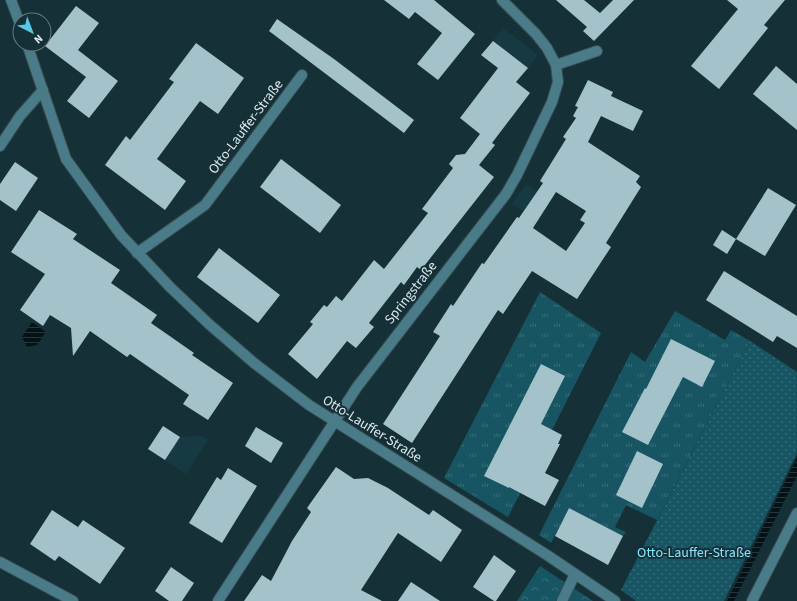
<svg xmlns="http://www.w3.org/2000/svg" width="797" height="601" viewBox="0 0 797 601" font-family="'Source Sans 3',sans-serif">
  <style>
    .built { fill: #153a42 }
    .grass { fill: url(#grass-tufts) }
    .forest { fill: url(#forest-crowns) }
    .park { fill: url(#park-dots) }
    .water { fill: url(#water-rules) }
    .building { fill: #a4c2ca; fill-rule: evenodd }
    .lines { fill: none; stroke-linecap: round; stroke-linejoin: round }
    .minor-casing { stroke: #364e54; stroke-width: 12 }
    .minor { stroke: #4a7b88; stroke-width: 10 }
    .labels { text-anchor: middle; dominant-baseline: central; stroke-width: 4; stroke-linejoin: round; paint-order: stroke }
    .street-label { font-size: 14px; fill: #dbeaee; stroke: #163037 }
    .park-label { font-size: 14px; fill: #85e3fb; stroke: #163037 }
  </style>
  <defs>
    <pattern id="grass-tufts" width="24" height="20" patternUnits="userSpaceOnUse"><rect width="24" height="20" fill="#175563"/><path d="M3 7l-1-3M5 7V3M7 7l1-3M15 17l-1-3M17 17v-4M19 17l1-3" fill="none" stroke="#386e7a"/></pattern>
    <pattern id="forest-crowns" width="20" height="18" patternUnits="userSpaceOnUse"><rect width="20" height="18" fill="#175563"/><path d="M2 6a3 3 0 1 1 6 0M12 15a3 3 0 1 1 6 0" fill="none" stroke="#386e7a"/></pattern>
    <pattern id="park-dots" width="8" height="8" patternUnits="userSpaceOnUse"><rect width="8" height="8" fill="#175563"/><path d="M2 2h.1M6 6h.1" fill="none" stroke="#386e7a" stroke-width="1.8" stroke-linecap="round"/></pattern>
    <pattern id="water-rules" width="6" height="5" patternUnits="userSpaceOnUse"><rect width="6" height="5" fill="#031318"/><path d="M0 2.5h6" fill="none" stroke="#27363a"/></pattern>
  </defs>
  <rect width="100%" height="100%" fill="#163037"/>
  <g class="built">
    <polygon points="503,28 538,55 516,82 482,55"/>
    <polygon points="526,184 550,200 537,221 512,204"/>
    <polygon points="163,426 180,437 202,436 208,440 186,474 148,449"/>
  </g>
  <g class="grass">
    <polygon points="540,292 601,333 508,517 444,478"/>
    <polygon points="675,311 725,340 731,330 750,341 657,520 626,505 615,527 626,532 623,536 569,508 551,543 539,535 631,352 645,362"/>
  </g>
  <polygon class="forest" points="540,566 593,601 517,601"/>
  <polygon class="park" points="750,341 797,372 797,453 724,601 636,601 621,590"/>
  <g class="water">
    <polygon points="32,322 46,332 37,345 27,347 22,337"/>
    <polygon points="797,457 797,476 734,601 727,601"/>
  </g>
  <g class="building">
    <polygon points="384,0 434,0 475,34 438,80 417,64 442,33 415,12 409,19"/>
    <polygon points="556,0 584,0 600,13 613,0 634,0 594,41 583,31 587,27"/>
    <polygon points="727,0 785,0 764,25 768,28 719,89 691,66 738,9"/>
    <polygon points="76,6 99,23 78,50 118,81 89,118 67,101 86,77 45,46"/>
    <polygon points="277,19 334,59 414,120 404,133 269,31"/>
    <polygon points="493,41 528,68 516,82 530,93 492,143 495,145 479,165 494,177 421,270 417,267 404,285 401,282 369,323 374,327 356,348 347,341 317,379 288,354 313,324 310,322 324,305 327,307 336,296 342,301 374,260 384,269 428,213 422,209 453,168 449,164 456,155 465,154 480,134 460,118 498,68 481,55"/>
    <polygon points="196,43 244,78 218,114 200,101 157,159 186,181 165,210 105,165 126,136 130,140 174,82 169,79"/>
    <polygon points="776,66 797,84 797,130 753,94"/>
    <path d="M588 80 613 92 611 96 643 111 633 131 601 116 588 142 640 176 636 182 641 187 606 243 611 247 577 299 532 271 503 314 498 310 412 443 383 424 440 336 433 332 451 304 453 306 482 263 484 264 517 217 519 218 543 183 540 181 566 139 563 137 576 118 573 116 578 107 575 106ZM556 192 586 211 580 220 585 223 566 251 533 228Z"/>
    <polygon points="281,159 341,205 320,233 260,187"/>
    <polygon points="15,162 38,178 16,211 0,200 0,184"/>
    <polygon points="768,188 796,205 765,256 736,239"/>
    <polygon points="39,210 77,234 73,239 120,270 111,283 157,315 151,323 194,353 192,355 233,383 208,420 183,404 189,395 130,354 127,357 90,331 73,356 71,328 50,315 43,326 20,310 45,274 11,252"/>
    <polygon points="722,230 736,239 727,254 713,245"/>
    <polygon points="219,248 280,295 258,323 197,277"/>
    <polygon points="724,271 797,316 797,348 777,336 773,342 706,300"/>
    <polygon points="671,339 715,361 702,387 683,377 648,445 622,432 645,388 646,389"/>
    <polygon points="541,364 565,376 541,424 562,435 558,444 560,444 545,473 559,480 545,506 509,487 509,488 484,476"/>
    <polygon points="163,426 180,437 165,460 148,449"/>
    <polygon points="256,427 283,443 271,463 245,446"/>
    <polygon points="637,451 663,464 642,508 616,495"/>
    <polygon points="336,467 354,479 368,478 388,488 429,515 433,510 462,530 441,562 398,533 361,590 382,601 244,601 262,575 271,581 292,541 311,512 307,508"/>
    <polygon points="228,468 257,486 222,543 189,523 217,477 221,480"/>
    <polygon points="569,508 623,536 608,565 555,536"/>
    <polygon points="52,510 78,527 83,520 125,548 100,584 59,556 55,561 30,544"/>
    <polygon points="494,555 516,571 496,601 494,601 473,587"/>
    <polygon points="171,567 194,583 182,601 169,601 155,591"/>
    <polygon points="411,582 440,601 398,601"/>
  </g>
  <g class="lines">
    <defs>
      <g id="minor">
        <polyline points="11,0 20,24"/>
        <polyline points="27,44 66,159 121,235 170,287 210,325 254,363 309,405 547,555 615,601"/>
        <polyline points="556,65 597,51"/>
        <polyline points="0,146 20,116 43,90"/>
        <polyline points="137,253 205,205 302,75"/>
        <polyline points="0,562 73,601"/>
        <polyline points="218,601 357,387 506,194 517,175 552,102 558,82 556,65 547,48 536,34 502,0"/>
        <polyline points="562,601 575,574"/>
        <polyline points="752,601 797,513"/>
      </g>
    </defs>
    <use href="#minor" class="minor-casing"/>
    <use href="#minor" class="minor"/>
  </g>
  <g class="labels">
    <g class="street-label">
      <text transform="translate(246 127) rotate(-53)">Otto-Lauffer-Straße</text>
      <text transform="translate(411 293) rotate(-52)">Springstraße</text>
      <text transform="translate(372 429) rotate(32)">Otto-Lauffer-Straße</text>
    </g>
    <g class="park-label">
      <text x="694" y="553">Otto-Lauffer-Straße</text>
    </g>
  </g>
  <g transform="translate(32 32) rotate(138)"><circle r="19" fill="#163037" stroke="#657a80"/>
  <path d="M0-3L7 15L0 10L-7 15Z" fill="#58c9e3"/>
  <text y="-6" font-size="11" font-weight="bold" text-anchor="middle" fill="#dbeaee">N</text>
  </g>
</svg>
